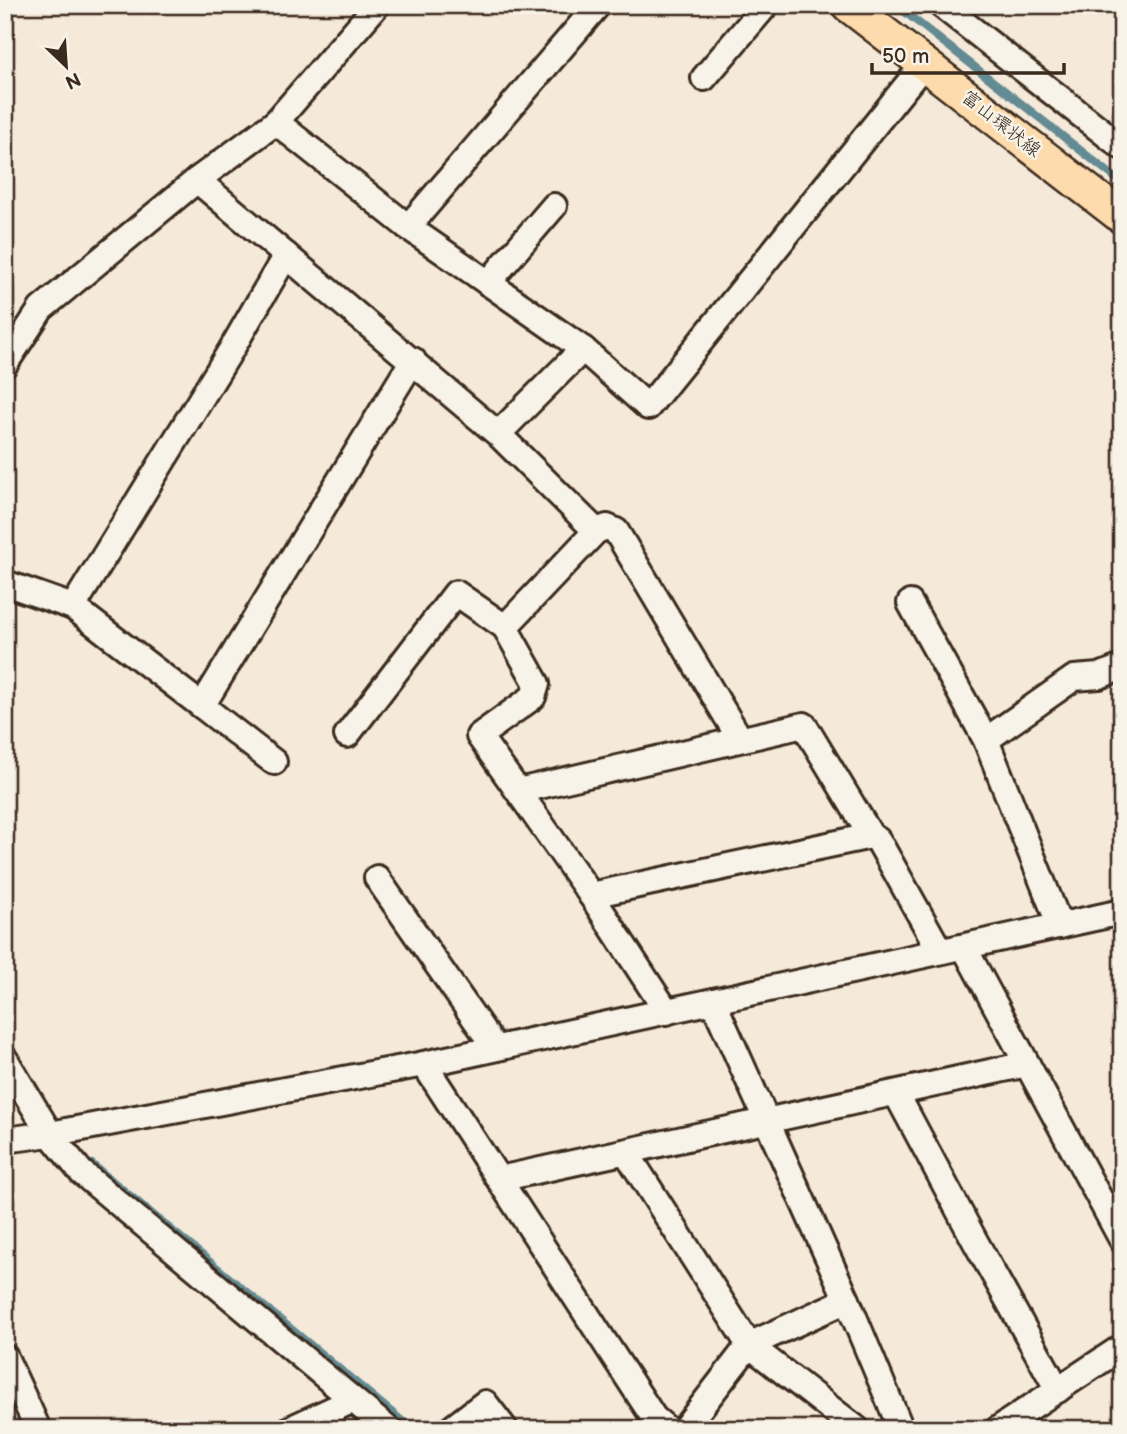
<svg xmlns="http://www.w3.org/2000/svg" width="1127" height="1434" viewBox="0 0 1127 1434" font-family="'Balsamiq Sans','Klee One',sans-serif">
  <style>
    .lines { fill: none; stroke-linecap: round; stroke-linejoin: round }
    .stream { stroke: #648b93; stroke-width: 8 }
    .minor-casing { stroke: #3b2a1e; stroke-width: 30 }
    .major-casing { stroke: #3b2a1e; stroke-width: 37 }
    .minor { stroke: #f7f3e8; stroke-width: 24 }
    .major { stroke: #fedbac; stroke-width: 32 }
    .labels { text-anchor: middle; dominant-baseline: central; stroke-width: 5; stroke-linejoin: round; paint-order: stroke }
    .street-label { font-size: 19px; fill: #3b2a1e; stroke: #f7f3e8 }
  </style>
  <rect width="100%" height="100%" fill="#f5e9d9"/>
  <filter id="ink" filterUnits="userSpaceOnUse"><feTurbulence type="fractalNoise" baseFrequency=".0143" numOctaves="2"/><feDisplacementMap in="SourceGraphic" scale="14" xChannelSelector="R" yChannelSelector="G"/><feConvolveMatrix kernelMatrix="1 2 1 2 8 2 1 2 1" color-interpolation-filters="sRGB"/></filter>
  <g filter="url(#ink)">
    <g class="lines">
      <g class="stream">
        <polyline points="896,5 1122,183"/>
        <polyline points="92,1164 412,1429"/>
      </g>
      <defs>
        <g id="minor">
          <polyline points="941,5 1122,147"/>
          <polyline points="704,78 766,5"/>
          <polyline points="276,122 408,227 583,349 648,407 924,64"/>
          <polyline points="197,180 276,122 377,5"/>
          <polyline points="408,227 598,5"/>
          <polyline points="488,283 554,206"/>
          <polyline points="5,364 41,309 197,180 498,434 596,531 607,527 616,531 740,739"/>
          <polyline points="498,434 583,349"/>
          <polyline points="5,583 73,607 202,706 413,360"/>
          <polyline points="910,603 986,740 1060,926"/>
          <polyline points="73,607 231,350 286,255"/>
          <polyline points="202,706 274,762"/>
          <polyline points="347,735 456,593 505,627"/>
          <polyline points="986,740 1074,678 1099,676 1122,667"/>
          <polyline points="518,791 479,736 533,697 537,684 505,627 596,531"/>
          <polyline points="377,878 495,1048"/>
          <polyline points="591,895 871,836"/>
          <polyline points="964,947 1122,1240"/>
          <polyline points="713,1001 847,1300 901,1429"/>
          <polyline points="667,1012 591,895 518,791 804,725 871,836 878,840 940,951"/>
          <polyline points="5,1059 50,1134 81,1172 388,1429"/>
          <polyline points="424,1064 654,1418 667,1429"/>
          <polyline points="896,1093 975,1241 1058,1390"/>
          <polyline points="5,1140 50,1134 424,1064 1122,912"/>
          <polyline points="626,1152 749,1345 857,1429"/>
          <polyline points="499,1179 1027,1064"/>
          <polyline points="5,1357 38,1429"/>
          <polyline points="290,1429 353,1400"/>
          <polyline points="451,1429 485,1403 505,1429"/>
          <polyline points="684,1429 749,1345 847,1300"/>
          <polyline points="998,1429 1122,1347"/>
        </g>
        <polyline id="major" points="848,5 1122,217"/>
      </defs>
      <use href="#minor" class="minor-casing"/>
      <use href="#major" class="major-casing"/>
      <use href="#minor" class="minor"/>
      <use href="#major" class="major"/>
    </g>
  </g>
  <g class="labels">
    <g class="street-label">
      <text transform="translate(1001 124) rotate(38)">富山環状線</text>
    </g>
  </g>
  <rect width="1127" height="1434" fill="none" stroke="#f7f3e8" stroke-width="28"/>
  <rect x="14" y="14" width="1099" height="1406" fill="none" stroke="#3b2a1e" stroke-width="2.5" filter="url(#ink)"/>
  <g transform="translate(66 66) rotate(155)" stroke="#f7f3e8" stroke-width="5" paint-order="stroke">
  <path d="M0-5L12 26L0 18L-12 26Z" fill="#3b2a1e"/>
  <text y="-10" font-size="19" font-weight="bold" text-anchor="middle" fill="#3b2a1e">N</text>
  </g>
  <path d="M872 63v10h192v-10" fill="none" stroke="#3b2a1e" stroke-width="3.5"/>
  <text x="882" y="63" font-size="21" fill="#3b2a1e" stroke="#f7f3e8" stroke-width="5" paint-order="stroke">50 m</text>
</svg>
